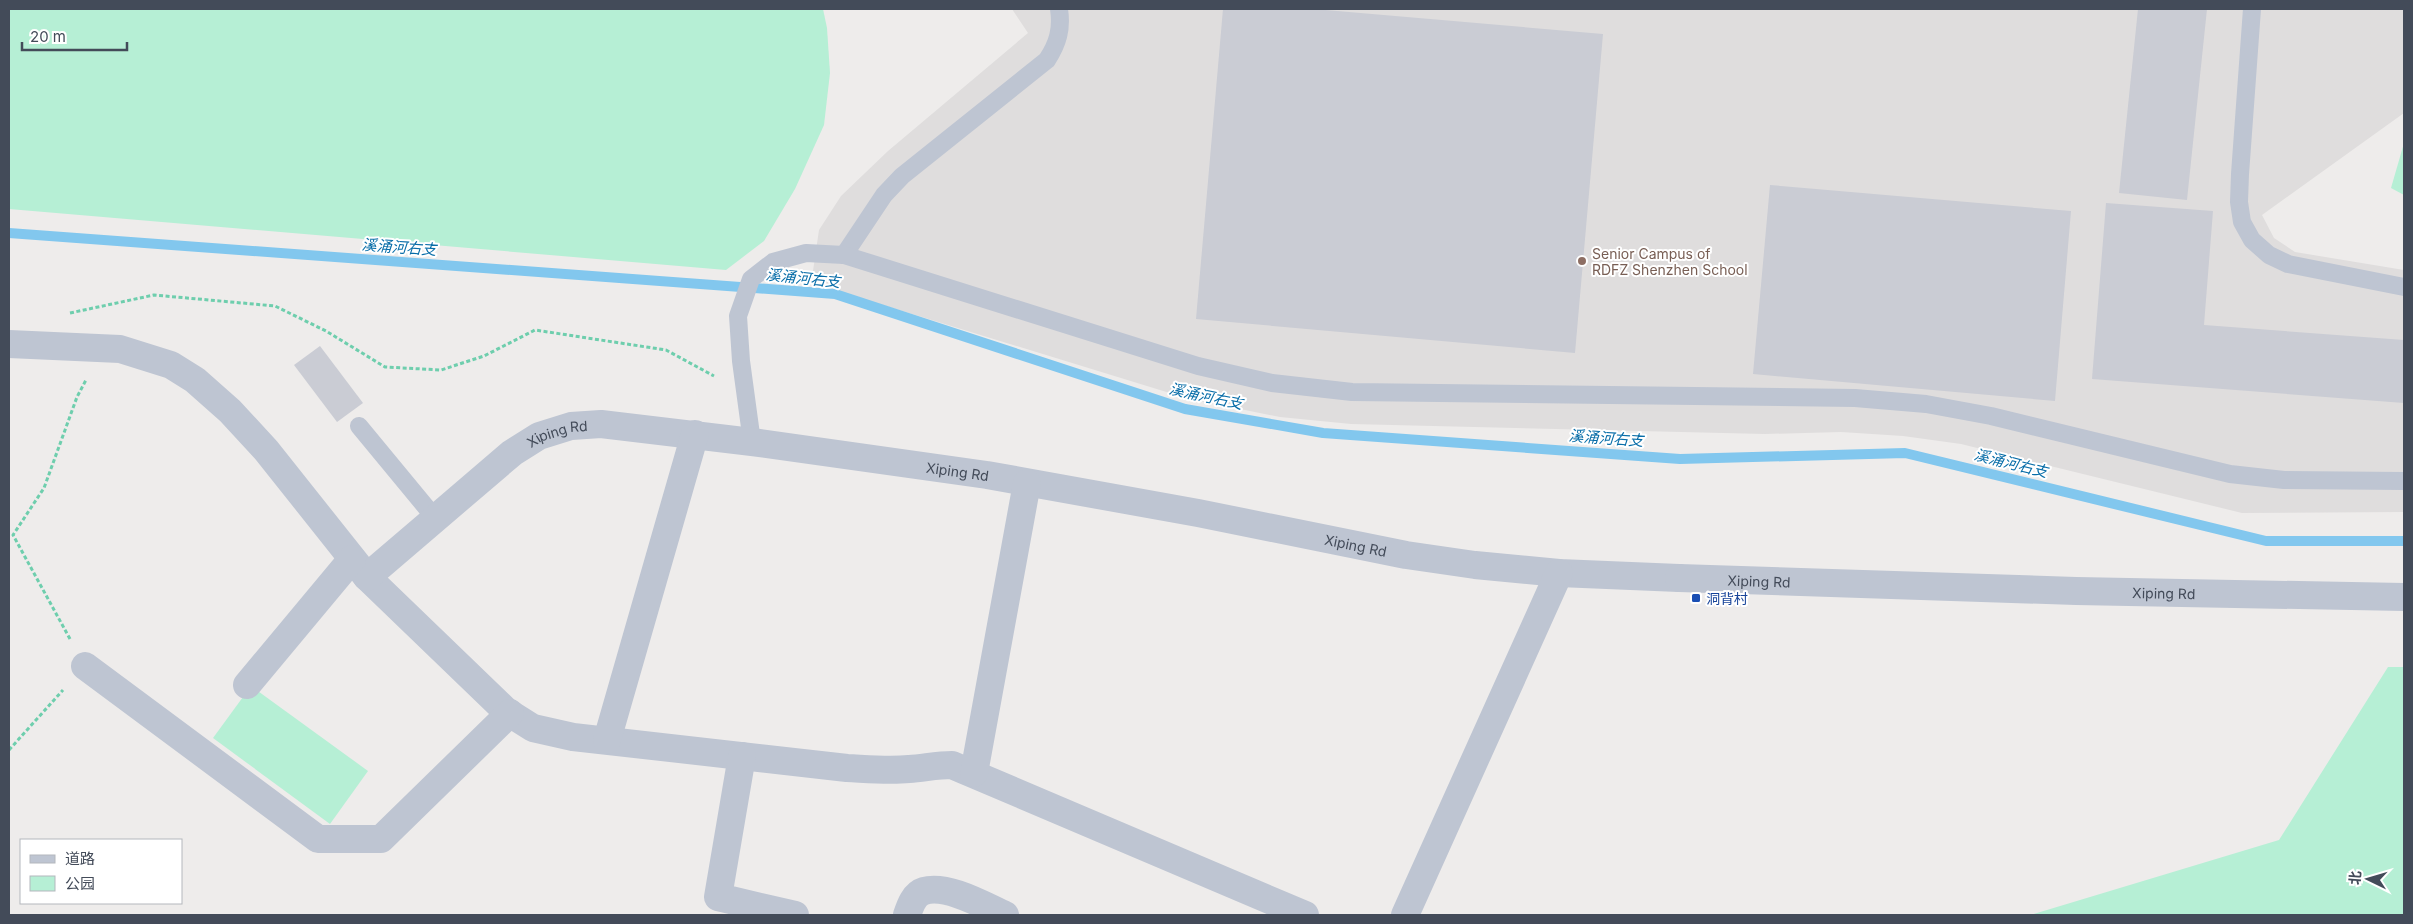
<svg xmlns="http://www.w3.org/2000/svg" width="2413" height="924" viewBox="0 0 2413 924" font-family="Inter,'Noto Sans SC',sans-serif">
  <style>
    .education { fill: #dfdddd }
    .green { fill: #b6efd5 }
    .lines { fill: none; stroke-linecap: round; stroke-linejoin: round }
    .stream { stroke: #82c7ee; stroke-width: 10 }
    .building { fill: #caccd4 }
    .path { stroke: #6ecead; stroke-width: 3; stroke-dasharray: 4 2.5; stroke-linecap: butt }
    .service { stroke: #bec5d2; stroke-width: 18 }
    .minor { stroke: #bec5d2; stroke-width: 28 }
    .tertiary { stroke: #bec5d2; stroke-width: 28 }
    .education-dot { fill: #8d6e63; stroke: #fff; stroke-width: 2 }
    .transit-dot { fill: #1a4fb4; stroke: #fff; stroke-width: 2 }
    .labels { text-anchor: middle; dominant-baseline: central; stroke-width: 4; stroke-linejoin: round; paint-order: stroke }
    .education-label { font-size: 14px; fill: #785e54; stroke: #fff; text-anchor: start }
    .street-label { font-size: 14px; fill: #434b59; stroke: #fff }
    .transit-label { font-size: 14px; fill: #164399; stroke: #fff; text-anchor: start }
    .water-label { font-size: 15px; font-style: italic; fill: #086da8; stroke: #fff }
  </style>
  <rect width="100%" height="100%" fill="#eeeceb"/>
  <polygon class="education" points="1012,9 2404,9 2404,113 2262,215 2274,238 2295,252 2404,270 2404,512 2242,513 1961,444 1903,436 1841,432 1765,434 1351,424 1280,417 1186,398 834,290 813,271 819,230 841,196 888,151 1028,33"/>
  <g class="green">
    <polygon points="9,9 823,9 827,28 830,73 824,125 795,189 764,241 726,270 9,209"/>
    <polygon points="2404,143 2404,195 2391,188"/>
    <polygon points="2388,667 2404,667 2404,915 2030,915 2279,840"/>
    <polygon points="251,686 368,771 330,824 213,738"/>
  </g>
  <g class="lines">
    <polyline class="stream" points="9,233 835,294 1185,409 1323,433 1680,459 1905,453 2266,541 2404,541"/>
  </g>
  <g class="building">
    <polygon points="1223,9 1314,9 1603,34 1575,353 1196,319"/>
    <polygon points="2138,9 2207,9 2187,200 2119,193"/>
    <polygon points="1770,185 2071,211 2055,401 1753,374"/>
    <polygon points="2106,203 2213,211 2204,325 2404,340 2404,403 2092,379"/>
    <polygon points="320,346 363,403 337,422 294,365"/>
  </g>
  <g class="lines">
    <g class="path">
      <polyline points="70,313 154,295 275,306 326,331 385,367 441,370 484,356 535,330 666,350 714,376"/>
      <polyline points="70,639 13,535 44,488 77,397 86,380"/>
      <polyline points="9,750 63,690"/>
    </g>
    <g class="service">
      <polyline points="2252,9 2240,174 2239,202 2242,222 2252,240 2269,255 2288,264 2404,287"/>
      <path d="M844 255 884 195 902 176 1047 60C1058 43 1062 29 1059 9"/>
      <polyline points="359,426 435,518"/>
      <polyline points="752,442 741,361 738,316 751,279 773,262 806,253 844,255 1198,366 1272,383 1352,392 1855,398 1926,404 1991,416 2230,474 2284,480 2404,481"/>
    </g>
    <g class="minor">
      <path d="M9 344 120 349 171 365 195 380 230 411 266 450 367 577 506 711 533 728 573 737 847 768C868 769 889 771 909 769 924 768 937 765 952 765L1305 915"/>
      <path id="s1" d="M367 577 512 453 539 436 571 426 601 424 752 442 987 475 1198 513 1406 555 1475 565 1559 573 1679 578"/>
      <polyline points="85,666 318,839 381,839 510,713"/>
      <polyline points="247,685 352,559"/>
      <polyline points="607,740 695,434"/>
      <polyline points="742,756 718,897 795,915"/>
      <polyline points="974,773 1027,483"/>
      <path d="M907 915C910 906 914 894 924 891 947 884 985 906 1005 915"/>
      <polyline points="1405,915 1559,573"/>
    </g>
    <path class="tertiary" id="s2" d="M1679 578 2076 591 2404 597"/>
  </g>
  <circle class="education-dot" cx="1582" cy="261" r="5"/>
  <rect class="transit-dot" x="1691" y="593" width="10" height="10" rx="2.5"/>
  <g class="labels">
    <g class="education-label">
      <text x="1592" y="253">Senior Campus of<tspan x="1592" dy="16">RDFZ Shenzhen School</tspan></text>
    </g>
    <g class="street-label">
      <text stroke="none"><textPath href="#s1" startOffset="241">Xiping Rd</textPath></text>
      <text stroke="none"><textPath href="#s1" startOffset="646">Xiping Rd</textPath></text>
      <text stroke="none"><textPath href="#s1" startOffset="1051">Xiping Rd</textPath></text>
      <text stroke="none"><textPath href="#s2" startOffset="80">Xiping Rd</textPath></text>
      <text stroke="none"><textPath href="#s2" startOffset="485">Xiping Rd</textPath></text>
    </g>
    <g class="transit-label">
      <text x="1706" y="598">洞背村</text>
    </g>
    <g class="water-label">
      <text transform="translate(399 247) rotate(4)">溪涌河右支</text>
      <text transform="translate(803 278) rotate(6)">溪涌河右支</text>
      <text transform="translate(1206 396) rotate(12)">溪涌河右支</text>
      <text transform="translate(1606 438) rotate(4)">溪涌河右支</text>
      <text transform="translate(2011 463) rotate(14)">溪涌河右支</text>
    </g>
  </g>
  <rect width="2413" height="924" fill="none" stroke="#434b59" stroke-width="20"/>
  <rect x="20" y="839" width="162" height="65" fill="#ffffff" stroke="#b4b7bd"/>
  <rect x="30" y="855" width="25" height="8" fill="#bec5d2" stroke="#b4b7bd"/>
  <text x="65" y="864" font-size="15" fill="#434b59">道路</text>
  <rect x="30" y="876" width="25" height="15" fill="#b6efd5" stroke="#b4b7bd"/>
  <text x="65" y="889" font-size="15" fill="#434b59">公园</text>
  <g transform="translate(2368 879) rotate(275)" stroke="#ffffff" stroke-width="4" paint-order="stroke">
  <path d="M0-4L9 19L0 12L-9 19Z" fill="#434b59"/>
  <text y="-8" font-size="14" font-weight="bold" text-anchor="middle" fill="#434b59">北</text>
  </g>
  <path d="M22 42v8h105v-8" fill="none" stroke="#434b59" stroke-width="2.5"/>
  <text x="30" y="42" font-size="15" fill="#434b59" stroke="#ffffff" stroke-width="4" paint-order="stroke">20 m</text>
</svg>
